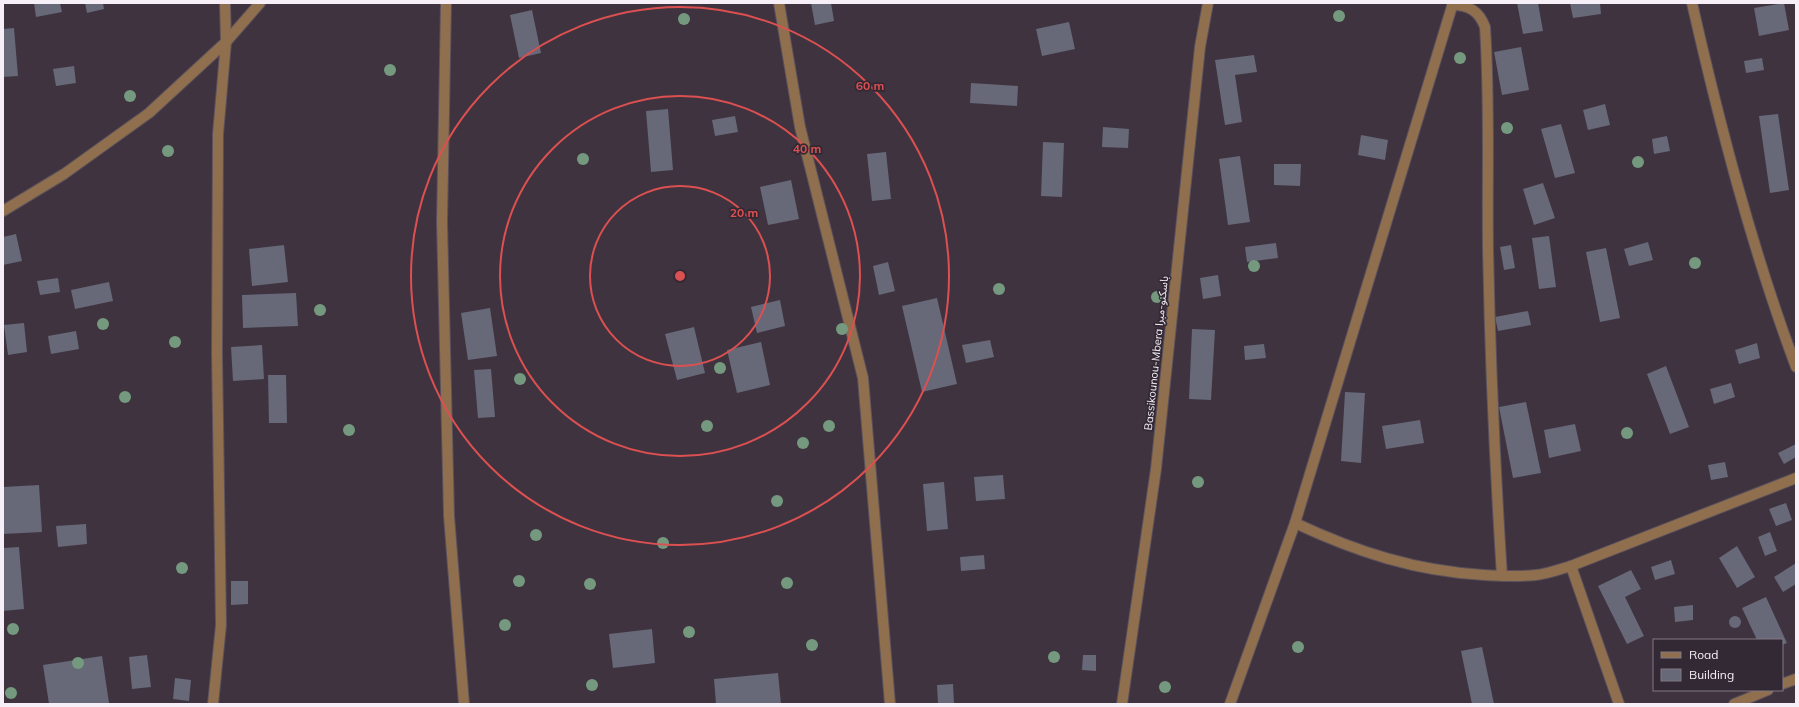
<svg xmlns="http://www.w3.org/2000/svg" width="1799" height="707" viewBox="0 0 1799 707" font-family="Mulish,'Noto Sans Arabic',sans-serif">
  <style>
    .building { fill: #676878 }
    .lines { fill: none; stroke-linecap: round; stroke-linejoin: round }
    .minor-casing { stroke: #5b515c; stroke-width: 12 }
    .tertiary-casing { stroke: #5b515c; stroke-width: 12 }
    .minor { stroke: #906f4e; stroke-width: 10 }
    .tertiary { stroke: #906f4e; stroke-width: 10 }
    .tree { fill: #74997e }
    .ring { fill: none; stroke: #dc5051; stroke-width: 2 }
    .labels { text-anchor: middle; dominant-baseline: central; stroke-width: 3.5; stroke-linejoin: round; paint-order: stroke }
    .street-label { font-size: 11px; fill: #f6eff7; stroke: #332934 }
    .centre { fill: #dc5051; stroke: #332934; stroke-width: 2 }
    .ring-label { font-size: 12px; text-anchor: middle; font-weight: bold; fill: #dc5051; stroke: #332934; stroke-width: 3.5; stroke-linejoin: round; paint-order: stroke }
  </style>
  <rect width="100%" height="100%" fill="#3e333f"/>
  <g class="building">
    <polygon points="34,3 60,3 62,12 36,17"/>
    <polygon points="85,3 103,3 104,9 87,13"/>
    <polygon points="811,3 831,3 834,21 815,25"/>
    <polygon points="1517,3 1538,3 1543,31 1523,34"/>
    <polygon points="1570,3 1600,3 1601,14 1573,18"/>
    <polygon points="1784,3 1789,30 1759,36 1754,8"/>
    <polygon points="532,10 541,53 519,58 510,15"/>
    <polygon points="1069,22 1075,49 1042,56 1036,29"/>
    <polygon points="14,28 18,76 3,77 3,29"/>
    <polygon points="1521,47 1529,90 1502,95 1494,52"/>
    <polygon points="1254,55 1257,72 1235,75 1242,122 1225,125 1215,60"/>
    <polygon points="1762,58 1764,70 1746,73 1744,61"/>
    <polygon points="74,66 76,83 56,86 53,69"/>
    <polygon points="971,83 1018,86 1017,106 970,103"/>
    <polygon points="1605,104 1610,125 1588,130 1583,110"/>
    <polygon points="668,109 673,170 651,172 646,111"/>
    <polygon points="1778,114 1789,190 1770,193 1759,116"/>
    <polygon points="735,116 738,132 715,136 712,120"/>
    <polygon points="1561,124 1575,173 1555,178 1541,129"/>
    <polygon points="1103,127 1129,129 1128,148 1102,147"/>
    <polygon points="1361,135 1388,140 1385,160 1358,155"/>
    <polygon points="1667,136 1670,151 1654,154 1652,139"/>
    <polygon points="1043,142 1064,143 1062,197 1041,196"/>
    <polygon points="886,152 891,199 872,201 867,154"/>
    <polygon points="1240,156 1250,222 1228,225 1219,159"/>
    <polygon points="1274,164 1301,164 1300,186 1274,185"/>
    <polygon points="791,180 799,219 768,225 760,187"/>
    <polygon points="1543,183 1555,218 1534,225 1523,189"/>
    <polygon points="16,234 22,261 3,265 3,237"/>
    <polygon points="1549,236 1556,287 1539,289 1532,238"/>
    <polygon points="1648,242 1653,260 1629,266 1624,249"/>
    <polygon points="1276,243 1278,258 1247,262 1245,247"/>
    <polygon points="284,245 288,282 252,286 249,249"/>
    <polygon points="1511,245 1515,268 1504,270 1500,247"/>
    <polygon points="1606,248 1620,318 1600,322 1586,252"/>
    <polygon points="888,262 895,291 879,295 873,266"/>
    <polygon points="1218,275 1221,296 1203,299 1200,278"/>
    <polygon points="58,278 60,292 40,295 37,281"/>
    <polygon points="109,282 113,301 75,309 71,290"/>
    <polygon points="296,293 298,326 243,328 242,295"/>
    <polygon points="937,298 957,384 922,392 902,306"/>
    <polygon points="780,300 785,326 757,333 751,307"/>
    <polygon points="490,308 497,356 468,360 461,313"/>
    <polygon points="1528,311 1531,325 1498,331 1495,317"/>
    <polygon points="24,323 27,352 8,355 4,325"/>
    <polygon points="694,327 705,373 677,380 665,334"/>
    <polygon points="1192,329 1215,330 1211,400 1189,399"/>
    <polygon points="76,331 79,349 51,354 48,336"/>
    <polygon points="990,340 994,357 966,363 962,345"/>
    <polygon points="761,342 770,385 737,393 727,350"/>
    <polygon points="1757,343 1760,358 1739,364 1735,350"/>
    <polygon points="1264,344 1266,358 1245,360 1244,346"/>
    <polygon points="262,345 264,379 233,381 231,347"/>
    <polygon points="1666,366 1689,427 1670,434 1647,374"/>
    <polygon points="491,369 495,417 478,418 474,370"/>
    <polygon points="268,375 286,375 287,423 269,423"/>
    <polygon points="1731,383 1735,397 1714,404 1710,389"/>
    <polygon points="1345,392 1365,393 1361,463 1341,461"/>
    <polygon points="1526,402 1541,473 1513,478 1499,407"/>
    <polygon points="1420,420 1424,443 1386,449 1382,426"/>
    <polygon points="1575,424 1581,451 1549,458 1544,430"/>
    <polygon points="1796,444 1796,457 1784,464 1778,453"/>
    <polygon points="1725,462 1728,477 1711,480 1708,465"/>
    <polygon points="1003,475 1005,499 976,501 974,477"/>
    <polygon points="944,482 948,529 927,531 923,484"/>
    <polygon points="39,485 42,532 3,534 3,487"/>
    <polygon points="1786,503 1792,520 1776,526 1769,509"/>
    <polygon points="86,524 87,544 58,547 56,526"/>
    <polygon points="1770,532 1777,551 1765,556 1758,537"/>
    <polygon points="1737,546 1755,577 1737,588 1719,558"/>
    <polygon points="19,547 24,609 3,611 3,548"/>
    <polygon points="984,555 985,569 961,571 960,557"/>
    <polygon points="1671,560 1675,574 1655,580 1651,567"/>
    <polygon points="1796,563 1796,584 1783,592 1774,577"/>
    <polygon points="1631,570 1641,589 1625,597 1644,636 1627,644 1598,586"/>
    <polygon points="231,581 248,581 248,604 231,605"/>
    <polygon points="1766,597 1787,643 1782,645 1782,640 1757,640 1742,608"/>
    <polygon points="1693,605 1693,620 1675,622 1674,607"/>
    <circle cx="1735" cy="622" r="6"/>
    <polygon points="652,629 655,663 613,668 609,634"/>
    <polygon points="1482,647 1494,704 1472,704 1461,651"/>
    <polygon points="147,655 151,687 132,689 129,657"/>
    <polygon points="1083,655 1096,655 1096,671 1082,670"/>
    <polygon points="102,656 109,703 49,704 43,665"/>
    <polygon points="778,673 781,704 716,704 714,679"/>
    <polygon points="175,678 191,680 189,701 173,699"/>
    <polygon points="953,684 954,704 938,704 937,685"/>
  </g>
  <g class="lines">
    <defs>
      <g id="minor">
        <polyline points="446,3 442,222 449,516 464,704"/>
        <polyline points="779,3 800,127 863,378 890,704"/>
        <path d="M1692 3C1720 126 1752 249 1796 367"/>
        <path d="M1452 5C1469 5 1479 11 1485 27 1490 101 1487 174 1488 248 1490 357 1495 467 1502 576"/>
        <polyline points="3,211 64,174 149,113 226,42 260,3"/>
        <path d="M1295 523C1357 552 1415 571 1484 575 1501 576 1519 577 1536 575 1547 574 1560 569 1571 566L1796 478"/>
        <polyline points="1571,566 1619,704"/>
        <polyline points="1782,684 1796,679"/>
        <polyline points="213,704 221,625 217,353 218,134 226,42 225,3"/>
        <polyline points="1230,704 1295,523 1453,3"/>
        <polyline points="1734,704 1768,690"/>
      </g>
      <polyline id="tertiary" points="1122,704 1156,469 1200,47 1208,3"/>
    </defs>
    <use href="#minor" class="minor-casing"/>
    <use href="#tertiary" class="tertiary-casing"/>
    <use href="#minor" class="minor"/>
    <use href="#tertiary" class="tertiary"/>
  </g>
  <g class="tree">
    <circle cx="1339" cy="16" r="6"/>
    <circle cx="684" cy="19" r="6"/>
    <circle cx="1460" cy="58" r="6"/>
    <circle cx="390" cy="70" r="6"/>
    <circle cx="130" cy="96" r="6"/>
    <circle cx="1507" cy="128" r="6"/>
    <circle cx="168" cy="151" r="6"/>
    <circle cx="583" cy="159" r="6"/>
    <circle cx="1638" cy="162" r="6"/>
    <circle cx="1695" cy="263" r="6"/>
    <circle cx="1254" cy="266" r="6"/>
    <circle cx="999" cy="289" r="6"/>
    <circle cx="1157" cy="297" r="6"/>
    <circle cx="320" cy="310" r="6"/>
    <circle cx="103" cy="324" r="6"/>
    <circle cx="842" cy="329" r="6"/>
    <circle cx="175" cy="342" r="6"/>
    <circle cx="720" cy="368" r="6"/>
    <circle cx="520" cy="379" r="6"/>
    <circle cx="125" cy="397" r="6"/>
    <circle cx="707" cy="426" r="6"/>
    <circle cx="829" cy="426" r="6"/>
    <circle cx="349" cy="430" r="6"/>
    <circle cx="1627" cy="433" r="6"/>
    <circle cx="803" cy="443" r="6"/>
    <circle cx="1198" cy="482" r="6"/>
    <circle cx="777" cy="501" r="6"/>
    <circle cx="536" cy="535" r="6"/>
    <circle cx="663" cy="543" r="6"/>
    <circle cx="182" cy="568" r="6"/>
    <circle cx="519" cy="581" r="6"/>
    <circle cx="787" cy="583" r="6"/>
    <circle cx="590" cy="584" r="6"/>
    <circle cx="505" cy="625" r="6"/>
    <circle cx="13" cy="629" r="6"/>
    <circle cx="689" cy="632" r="6"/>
    <circle cx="812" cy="645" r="6"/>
    <circle cx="1298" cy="647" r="6"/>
    <circle cx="1054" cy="657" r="6"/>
    <circle cx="78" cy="663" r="6"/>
    <circle cx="592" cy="685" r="6"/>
    <circle cx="1165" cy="687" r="6"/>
    <circle cx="11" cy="693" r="6"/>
  </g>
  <g class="ring">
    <circle cx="680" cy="276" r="90"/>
    <circle cx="680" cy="276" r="180"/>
    <circle cx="680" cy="276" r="269"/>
  </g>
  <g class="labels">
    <g class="street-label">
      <text transform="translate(1156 353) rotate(-84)">Bassikounou-Mbera باسكنو-مبرا</text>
    </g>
  </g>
  <circle cx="680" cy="276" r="6" class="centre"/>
  <g class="ring-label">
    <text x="870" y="90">60 m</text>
    <text x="807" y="153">40 m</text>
    <text x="744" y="217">20 m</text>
  </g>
  <rect width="1799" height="707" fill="none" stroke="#f6eff7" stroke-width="8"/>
  <rect x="1653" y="639" width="130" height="52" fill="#332934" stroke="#817882"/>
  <rect x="1661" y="652" width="20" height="6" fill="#906f4e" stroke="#817882"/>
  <text x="1689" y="659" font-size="12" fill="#f6eff7">Road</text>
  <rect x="1661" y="669" width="20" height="12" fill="#676878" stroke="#817882"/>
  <text x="1689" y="679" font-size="12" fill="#f6eff7">Building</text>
</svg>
